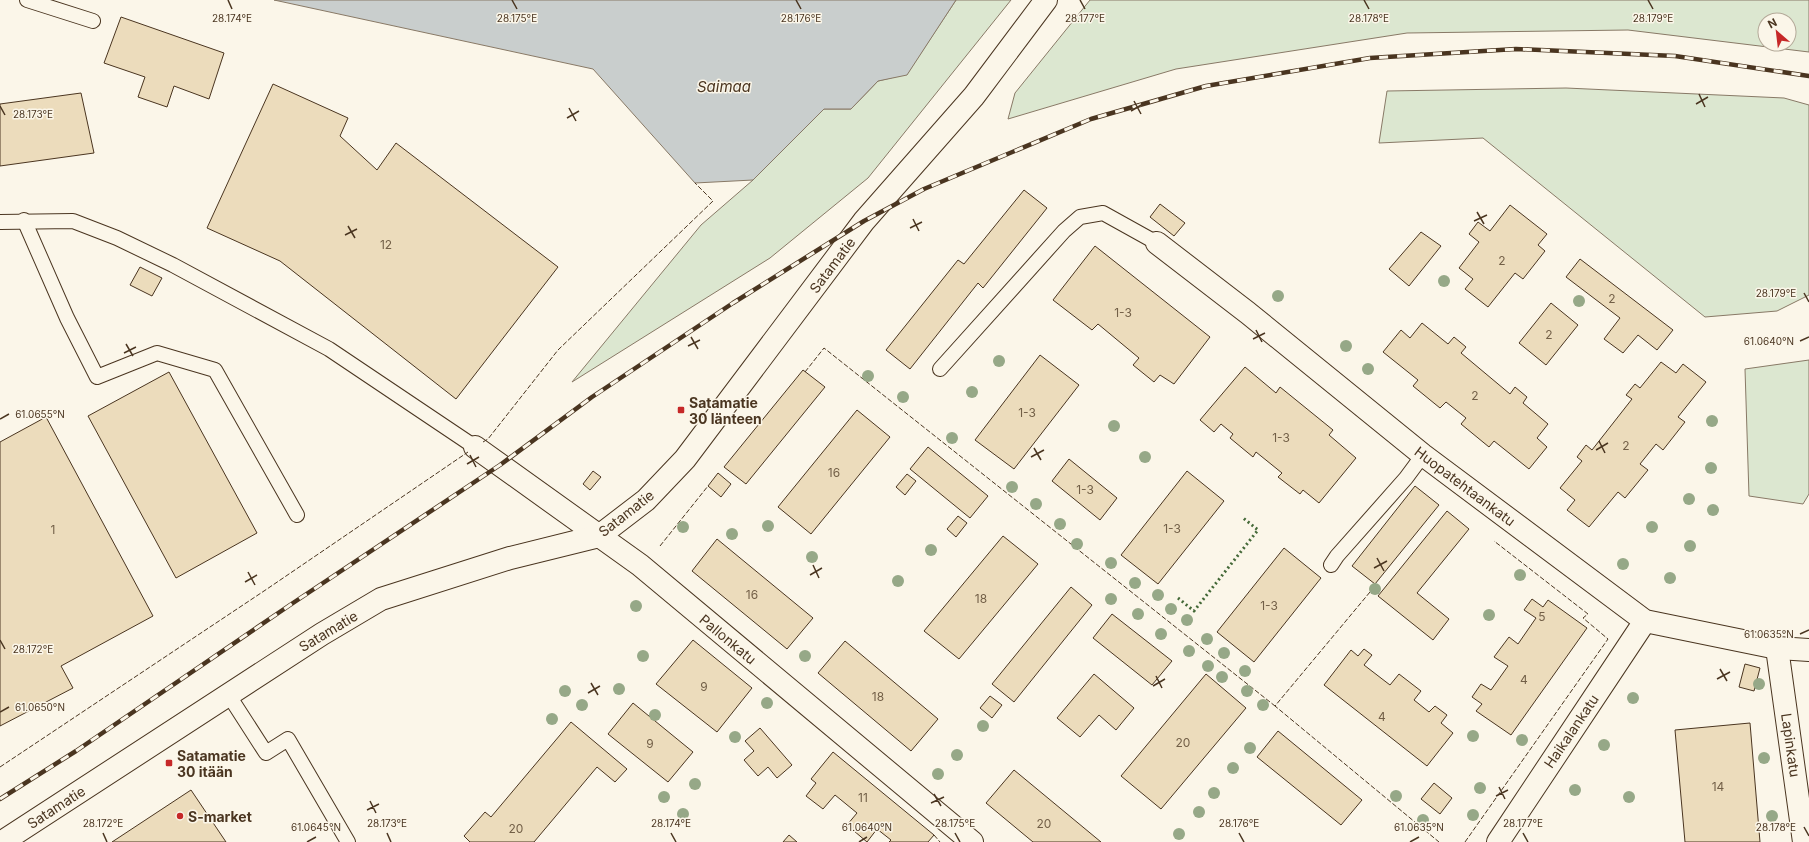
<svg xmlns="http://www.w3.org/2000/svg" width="1809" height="842" viewBox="0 0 1809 842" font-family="Inter,sans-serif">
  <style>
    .green { fill: #dce7d0; stroke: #887966; fill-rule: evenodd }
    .water { fill: #c9cecd; stroke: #887966 }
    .building { fill: #ecdcbc; stroke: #4a3520 }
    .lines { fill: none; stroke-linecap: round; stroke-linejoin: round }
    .service-casing { stroke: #4a3520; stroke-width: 16 }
    .minor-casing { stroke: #4a3520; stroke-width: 24 }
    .tertiary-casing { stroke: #4a3520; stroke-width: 24 }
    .service { stroke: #fbf6e9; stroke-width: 14 }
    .minor { stroke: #fbf6e9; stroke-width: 22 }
    .tertiary { stroke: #fbf6e9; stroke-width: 22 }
    .rail-casing { stroke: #4a3520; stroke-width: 4.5 }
    .rail { stroke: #fbf6e9; stroke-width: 3; stroke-dasharray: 9; stroke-linecap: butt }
    .hedge { stroke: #436837; stroke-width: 3; stroke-dasharray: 2 3; stroke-linecap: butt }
    .fence { stroke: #4a3520; stroke-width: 1; stroke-dasharray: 5 2; stroke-linecap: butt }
    .tree { fill: #96a887 }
    .ticks { fill: none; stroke: #4a3520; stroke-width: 1.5 }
    .poi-dot { fill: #c62828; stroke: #fbf6e9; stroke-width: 1.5 }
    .labels { text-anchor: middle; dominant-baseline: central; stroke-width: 3; stroke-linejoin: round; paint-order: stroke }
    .number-label { font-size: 12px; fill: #725f47 }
    .street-label { font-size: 14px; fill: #4a3520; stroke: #fbf6e9 }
    .poi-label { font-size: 14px; font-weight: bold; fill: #4a3520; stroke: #fbf6e9; text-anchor: start }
    .water-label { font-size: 15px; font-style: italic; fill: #4a3520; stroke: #fbf6e9 }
    .ticks-label { font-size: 10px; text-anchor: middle; fill: #4a3520; stroke: #fbf6e9; stroke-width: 3; stroke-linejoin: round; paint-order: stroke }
  </style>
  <rect width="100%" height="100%" fill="#fbf6e9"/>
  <g class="green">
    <polygon points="956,0 1011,0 868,178 770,258 572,382 701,225 753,180 824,109 851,109 878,81 907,74"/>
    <path d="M1090 0H1809V52L1628 30 1407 33 1176 69 1008 119 1015 93ZM1765 20H1789V44H1765Z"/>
    <polygon points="1566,88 1784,98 1809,105 1809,295 1777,311 1705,317 1483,138 1379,143 1387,91"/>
    <polygon points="1809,360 1809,494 1803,504 1749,496 1745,369"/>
  </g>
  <polygon class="water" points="274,0 956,0 907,75 878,81 851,109 824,109 753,180 695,183 593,69"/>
  <g class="building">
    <polygon points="121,17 224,53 209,99 174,86 167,107 138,97 145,77 104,63"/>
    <polygon points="273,84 348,118 340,136 377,170 396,143 558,267 456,399 280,261 207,228"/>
    <polygon points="81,93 94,153 0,166 0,104"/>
    <polygon points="1024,190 1047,208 983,288 978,283 910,369 886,350 958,260 964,264"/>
    <polygon points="1160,204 1185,223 1174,236 1150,217"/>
    <polygon points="1510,205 1547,234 1538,245 1545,251 1523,279 1515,273 1488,307 1465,289 1473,279 1459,268 1479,242 1469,234 1478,222 1490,231"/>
    <polygon points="1421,232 1441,246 1409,286 1389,269"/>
    <polygon points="1095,246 1210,337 1174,384 1160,375 1154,382 1133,365 1139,358 1098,324 1092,330 1053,300"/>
    <polygon points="1580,259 1673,330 1657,350 1638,335 1623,353 1604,339 1620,318 1566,277"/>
    <polygon points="140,267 162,278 152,296 130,285"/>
    <polygon points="1551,303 1578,325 1546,365 1519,343"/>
    <polygon points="1422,323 1448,344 1454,337 1466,347 1461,353 1510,394 1515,387 1527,397 1523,403 1548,424 1537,438 1547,447 1529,469 1494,441 1489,447 1461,424 1466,418 1446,402 1440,408 1413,386 1418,380 1383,352 1401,330 1410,338"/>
    <polygon points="1040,355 1079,385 1014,469 975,440"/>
    <polygon points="1661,362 1676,373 1683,364 1706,382 1678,417 1685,422 1663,450 1656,444 1640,464 1648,470 1625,498 1618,492 1589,527 1567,510 1575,500 1560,488 1582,461 1577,457 1586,445 1592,450 1632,399 1626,395 1635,384 1640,388"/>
    <polygon points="1245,367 1276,393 1280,387 1333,430 1329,435 1356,458 1319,503 1303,490 1300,494 1278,477 1282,473 1256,452 1253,457 1230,438 1233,434 1221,424 1214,432 1200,420"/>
    <polygon points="803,370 825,387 746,484 724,467"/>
    <polygon points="169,372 257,533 176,578 88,416"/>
    <polygon points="857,410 890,437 811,534 778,507"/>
    <polygon points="46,417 153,616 61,666 73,688 0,726 0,442"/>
    <polygon points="928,447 988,496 970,518 910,469"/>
    <polygon points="1069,459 1117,498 1100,520 1052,481"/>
    <polygon points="593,471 601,477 590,490 583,484"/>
    <polygon points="1187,471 1224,501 1158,584 1121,555"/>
    <polygon points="718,473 731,484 721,497 708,486"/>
    <polygon points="907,474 916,481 905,495 896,487"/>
    <polygon points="1415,486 1439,505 1375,584 1352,566"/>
    <polygon points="1447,511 1469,529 1417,593 1449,619 1433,640 1378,596"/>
    <polygon points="958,516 967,523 956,537 947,529"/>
    <polygon points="1003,536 1038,564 959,659 924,631"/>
    <polygon points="717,539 813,618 787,649 692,571"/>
    <polygon points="1284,548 1321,578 1254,662 1217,632"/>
    <polygon points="1071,587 1092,605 1014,702 992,684"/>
    <polygon points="1532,599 1543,607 1548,600 1587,628 1511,735 1476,711 1482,704 1472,697 1481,684 1491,690 1508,666 1494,657 1509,637 1518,644 1536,618 1524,610"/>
    <polygon points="1112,614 1172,661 1152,685 1093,638"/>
    <polygon points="693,640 752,688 717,732 656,684"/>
    <polygon points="845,641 938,719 911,751 818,673"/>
    <polygon points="1364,649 1372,655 1364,665 1390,685 1399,674 1421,691 1414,700 1429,712 1435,706 1447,715 1441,723 1453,733 1427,766 1324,685 1351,650 1358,656"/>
    <polygon points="1745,664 1760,668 1754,691 1739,687"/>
    <polygon points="1094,674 1134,708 1116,730 1099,715 1080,737 1057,718"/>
    <polygon points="1206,674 1246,708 1161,809 1121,776"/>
    <polygon points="990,696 1002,705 992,718 980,708"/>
    <polygon points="633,703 693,752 668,782 608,734"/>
    <polygon points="571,722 627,769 615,782 597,767 534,842 470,842 464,836 485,812 491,817"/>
    <polygon points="1750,723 1760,842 1685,842 1675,730"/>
    <polygon points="760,728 792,765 777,778 768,767 758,776 744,760 754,751 745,741"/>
    <polygon points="1278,731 1362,800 1341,825 1257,757"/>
    <polygon points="833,752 934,835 928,842 889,842 891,840 877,829 867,842 847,825 857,813 835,795 823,809 806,796 816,783 811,779"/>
    <polygon points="1014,770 1101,842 1033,842 986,803"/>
    <polygon points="1434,783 1452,798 1440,814 1421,799"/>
    <polygon points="191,790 226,842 112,842"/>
    <polygon points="789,835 797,842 783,842"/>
  </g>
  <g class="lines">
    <defs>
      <g id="service">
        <polyline points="27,0 93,21"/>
        <polyline points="24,220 67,318 97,377 157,353 215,370 297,515"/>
        <polyline points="0,222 73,221 117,238 173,265 329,349 475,447"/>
        <polyline points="940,369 1064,231 1080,217 1103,213 1157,243"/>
        <polyline points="1331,565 1337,556 1406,478 1423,455"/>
        <polyline points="228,694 266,753 288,739 348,842"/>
      </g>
      <g id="minor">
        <polyline points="1157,243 1248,313 1423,455 1645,621 1777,648 1809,650"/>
        <polyline points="475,447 640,565 972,842"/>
        <polyline points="1777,648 1804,842"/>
        <polyline points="1498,842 1645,621"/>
      </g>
      <polyline id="tertiary" points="2,842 322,634 381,599 510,558 599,536 646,500 685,459 864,221 974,96 1046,0"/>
    </defs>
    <use href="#service" class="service-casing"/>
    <use href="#minor" class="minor-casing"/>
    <use href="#tertiary" class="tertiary-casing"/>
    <use href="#service" class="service"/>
    <use href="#minor" class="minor"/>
    <use href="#tertiary" class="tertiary"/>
    <defs>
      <polyline id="rail" points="0,799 76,751 290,605 500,465 592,397 733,303 864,221 924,189 1091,119 1206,86 1370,58 1516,49 1675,56 1809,76"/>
    </defs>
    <use href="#rail" class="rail-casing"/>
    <use href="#rail" class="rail"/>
    <polyline class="hedge" points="1178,598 1194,611 1258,530 1242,517"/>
    <g class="fence">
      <polyline points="805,372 824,348 1275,706"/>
      <polyline points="483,442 488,439 558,350 713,201 695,183"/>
      <polyline points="660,546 708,486"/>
      <polyline points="1370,592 1275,706 1439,842"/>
      <polyline points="0,767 267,589 468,452"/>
      <polyline points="934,835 940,842"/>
      <polyline points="1465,842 1608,639 1583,618 1588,614 1494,541"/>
    </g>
  </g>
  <g class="tree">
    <circle cx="1444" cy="281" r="6"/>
    <circle cx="1278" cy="296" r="6"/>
    <circle cx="1579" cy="301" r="6"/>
    <circle cx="1346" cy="346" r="6"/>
    <circle cx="999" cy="361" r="6"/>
    <circle cx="1368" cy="369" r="6"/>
    <circle cx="868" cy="376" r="6"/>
    <circle cx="972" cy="392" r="6"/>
    <circle cx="903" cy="397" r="6"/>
    <circle cx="1712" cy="421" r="6"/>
    <circle cx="1114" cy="426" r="6"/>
    <circle cx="952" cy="438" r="6"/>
    <circle cx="1145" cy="457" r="6"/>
    <circle cx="1711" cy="468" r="6"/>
    <circle cx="1012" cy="487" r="6"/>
    <circle cx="1689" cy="499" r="6"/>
    <circle cx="1036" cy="504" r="6"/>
    <circle cx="1713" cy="510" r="6"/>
    <circle cx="1060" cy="524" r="6"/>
    <circle cx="768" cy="526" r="6"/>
    <circle cx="683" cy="527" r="6"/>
    <circle cx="1652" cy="527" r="6"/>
    <circle cx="732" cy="534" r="6"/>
    <circle cx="1077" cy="544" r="6"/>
    <circle cx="1690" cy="546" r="6"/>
    <circle cx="931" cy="550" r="6"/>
    <circle cx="812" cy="557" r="6"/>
    <circle cx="1111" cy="563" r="6"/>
    <circle cx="1623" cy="564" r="6"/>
    <circle cx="1520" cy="575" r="6"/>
    <circle cx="1670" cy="578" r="6"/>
    <circle cx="898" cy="581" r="6"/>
    <circle cx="1135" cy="583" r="6"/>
    <circle cx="1375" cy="589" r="6"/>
    <circle cx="1158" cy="595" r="6"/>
    <circle cx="1111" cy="599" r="6"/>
    <circle cx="636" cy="606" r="6"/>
    <circle cx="1171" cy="609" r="6"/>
    <circle cx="1138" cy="614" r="6"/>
    <circle cx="1489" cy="615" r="6"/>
    <circle cx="1187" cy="620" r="6"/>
    <circle cx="1161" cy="634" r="6"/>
    <circle cx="1207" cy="639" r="6"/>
    <circle cx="1189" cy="651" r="6"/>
    <circle cx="1224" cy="653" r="6"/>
    <circle cx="643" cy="656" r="6"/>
    <circle cx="805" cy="656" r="6"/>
    <circle cx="1208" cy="666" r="6"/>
    <circle cx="1245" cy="671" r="6"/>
    <circle cx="1222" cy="677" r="6"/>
    <circle cx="1759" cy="684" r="6"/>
    <circle cx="619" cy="689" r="6"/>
    <circle cx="565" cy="691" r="6"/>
    <circle cx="1247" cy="691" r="6"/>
    <circle cx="1633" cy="698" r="6"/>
    <circle cx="767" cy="703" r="6"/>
    <circle cx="582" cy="705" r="6"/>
    <circle cx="1263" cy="705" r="6"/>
    <circle cx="655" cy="715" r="6"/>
    <circle cx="552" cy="719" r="6"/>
    <circle cx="983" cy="726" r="6"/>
    <circle cx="1473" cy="736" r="6"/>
    <circle cx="735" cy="737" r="6"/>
    <circle cx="1522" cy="740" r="6"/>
    <circle cx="1604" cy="745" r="6"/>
    <circle cx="1250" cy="748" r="6"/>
    <circle cx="957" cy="755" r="6"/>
    <circle cx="1764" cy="758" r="6"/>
    <circle cx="1233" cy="768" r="6"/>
    <circle cx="938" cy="774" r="6"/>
    <circle cx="695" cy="784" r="6"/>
    <circle cx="1480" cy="788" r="6"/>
    <circle cx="1575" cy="790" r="6"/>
    <circle cx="1214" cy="793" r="6"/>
    <circle cx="1396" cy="796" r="6"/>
    <circle cx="664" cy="797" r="6"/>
    <circle cx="1629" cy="797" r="6"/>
    <circle cx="1199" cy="812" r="6"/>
    <circle cx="683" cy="814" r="6"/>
    <circle cx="1473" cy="815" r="6"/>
    <circle cx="1772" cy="816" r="6"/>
    <circle cx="1423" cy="820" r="6"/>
    <circle cx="1179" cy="834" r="6"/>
  </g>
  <path class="ticks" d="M228 0 232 9M512 0 517 9M796 0 801 9M1080 0 1085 9M1364 0 1369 9M1648 0 1653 9M1699 94 1705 107M1134 101 1141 114M1696 104 1708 97M0 106 5 115M569 108 576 121M1131 111 1143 104M567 118 579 111M1477 212 1484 224M913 219 919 231M1474 221 1487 215M348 226 355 238M910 228 922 222M345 235 357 229M1804 293 1809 302M1256 330 1262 342M691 337 698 349M1253 339 1265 333M1800 341 1809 337M126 344 133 356M688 346 700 340M124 353 136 347M0 419 9 414M1599 441 1605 453M1034 448 1041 460M1596 450 1608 443M470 455 476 467M1031 457 1044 450M467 464 479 457M1377 558 1384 571M813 565 819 578M1374 568 1387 561M248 572 255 585M810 575 822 568M245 582 257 575M1800 634 1809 630M0 640 5 649M1720 669 1727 681M1156 676 1162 688M1717 679 1730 672M591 683 598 695M1153 686 1165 679M588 693 600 686M0 712 9 707M1499 787 1505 799M934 794 941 806M1496 796 1508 790M370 801 376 813M931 803 944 797M367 810 379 804M1804 827 1809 836M103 833 107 842M387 833 391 842M671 833 676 842M955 833 960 842M1239 833 1244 842M1523 833 1528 842M307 842 316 837M859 842 867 837M1410 842 1419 837"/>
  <g class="poi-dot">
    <rect x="677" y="406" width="8" height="8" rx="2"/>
    <rect x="165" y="759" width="8" height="8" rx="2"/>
    <circle cx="180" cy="816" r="4"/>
  </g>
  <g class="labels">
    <g class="number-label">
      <text x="386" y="244">12</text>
      <text x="1502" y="260">2</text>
      <text x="1612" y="298">2</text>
      <text x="1123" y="312">1-3</text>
      <text x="1549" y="334">2</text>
      <text x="1475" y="395">2</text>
      <text x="1027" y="412">1-3</text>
      <text x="1281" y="437">1-3</text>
      <text x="1626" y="445">2</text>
      <text x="834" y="472">16</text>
      <text x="1085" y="489">1-3</text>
      <text x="1172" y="528">1-3</text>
      <text x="53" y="529">1</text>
      <text x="752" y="594">16</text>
      <text x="981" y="598">18</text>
      <text x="1269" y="605">1-3</text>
      <text x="1542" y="616">5</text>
      <text x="1524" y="679">4</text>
      <text x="704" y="686">9</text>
      <text x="878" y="696">18</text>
      <text x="1382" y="716">4</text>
      <text x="1183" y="742">20</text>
      <text x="650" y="743">9</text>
      <text x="1718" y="786">14</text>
      <text x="863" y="797">11</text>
      <text x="1044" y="823">20</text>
      <text x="516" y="828">20</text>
    </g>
    <g class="street-label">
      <text transform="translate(832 265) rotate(-53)">Satamatie</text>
      <text transform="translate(1465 486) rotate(37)">Huopatehtaankatu</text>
      <text transform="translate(626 513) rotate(-38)">Satamatie</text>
      <text transform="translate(328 631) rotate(-31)">Satamatie</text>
      <text transform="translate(728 639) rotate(40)">Pallonkatu</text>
      <text transform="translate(1571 731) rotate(-56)">Haikalankatu</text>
      <text transform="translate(1791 745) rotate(82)">Lapinkatu</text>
      <text transform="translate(56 807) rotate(-33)">Satamatie</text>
    </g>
    <g class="poi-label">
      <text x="689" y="402">Satamatie<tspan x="689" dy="16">30 länteen</tspan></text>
      <text x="177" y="755">Satamatie<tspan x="177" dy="16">30 itään</tspan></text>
      <text x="188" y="816">S-market</text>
    </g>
    <g class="water-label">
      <text x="724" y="86">Saimaa</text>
    </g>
  </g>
  <g class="ticks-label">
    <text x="232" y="22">28.174°E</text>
    <text x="517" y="22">28.175°E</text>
    <text x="801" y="22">28.176°E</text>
    <text x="1085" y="22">28.177°E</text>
    <text x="1369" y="22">28.178°E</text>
    <text x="1653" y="22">28.179°E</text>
    <text x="33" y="118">28.173°E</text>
    <text x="1776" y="297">28.179°E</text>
    <text x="1769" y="345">61.0640°N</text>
    <text x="40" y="418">61.0655°N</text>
    <text x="1769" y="638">61.0635°N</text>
    <text x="33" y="653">28.172°E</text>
    <text x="40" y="711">61.0650°N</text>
    <text x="103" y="827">28.172°E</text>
    <text x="387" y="827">28.173°E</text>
    <text x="671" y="827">28.174°E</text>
    <text x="955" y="827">28.175°E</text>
    <text x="1239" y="827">28.176°E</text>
    <text x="1523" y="827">28.177°E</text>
    <text x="316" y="831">61.0645°N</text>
    <text x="867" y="831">61.0640°N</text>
    <text x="1419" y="831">61.0635°N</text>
    <text x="1776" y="831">28.178°E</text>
  </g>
  <g transform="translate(1777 32) rotate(332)"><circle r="19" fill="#fbf6e9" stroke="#b4a999"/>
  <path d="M0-3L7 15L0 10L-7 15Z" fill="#c62828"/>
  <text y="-6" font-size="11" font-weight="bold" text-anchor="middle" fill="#4a3520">N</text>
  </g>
</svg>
